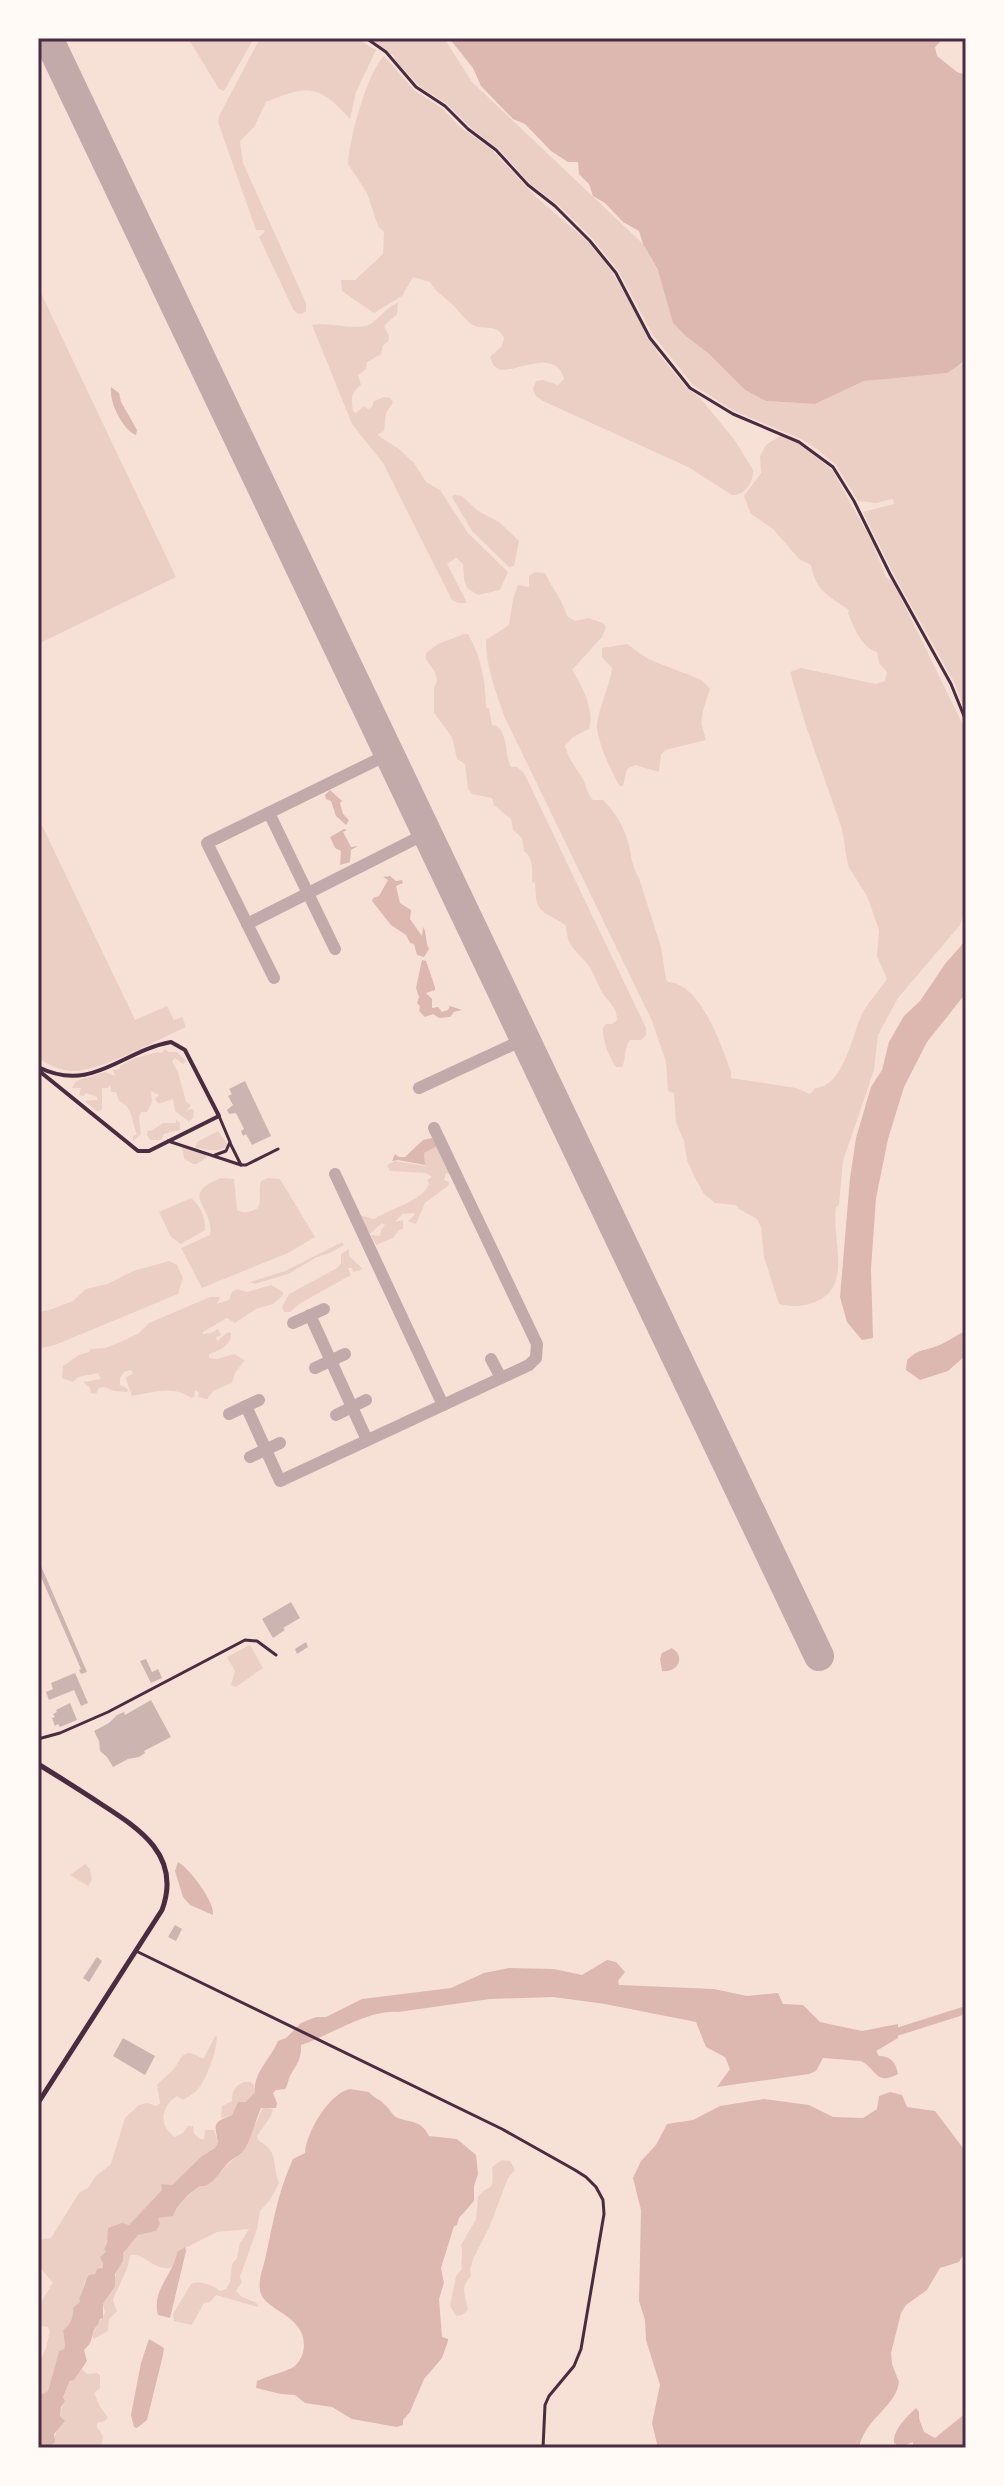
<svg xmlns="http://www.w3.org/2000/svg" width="1004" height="2486" viewBox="0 0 1004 2486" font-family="Roboto,sans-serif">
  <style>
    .green { fill: #ebcfc5 }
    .water { fill: #dcb8b0 }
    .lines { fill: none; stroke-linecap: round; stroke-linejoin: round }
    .river { stroke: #dcb8b0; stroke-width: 8 }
    .taxiway { stroke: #c3aaaa; stroke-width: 12 }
    .runway { stroke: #c3aaaa; stroke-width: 30 }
    .building { fill: #ccb4b1 }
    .minor { stroke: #4a2c40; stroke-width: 3 }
    .tertiary { stroke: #4a2c40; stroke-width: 4 }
    .primary { stroke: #4a2c40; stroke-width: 5 }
    .neatline { fill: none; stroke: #4a2c40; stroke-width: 3 }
  </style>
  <rect width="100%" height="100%" fill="#f7e1d7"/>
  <g class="green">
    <polygon points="188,38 254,38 224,91 219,89"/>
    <path d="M263 38H356L376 50 356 92 350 119C320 85 308 84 266 102L254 127 240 141 243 163 306 303V311L302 314H298L293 309 259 237 265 232 264 230H256L218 122 220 114 259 40Z"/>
    <polygon points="369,38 444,38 472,82 643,244 661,276 669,308 687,337 709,354 745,390 766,401 815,404 864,381 901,376 963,364 966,360 966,714 954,682 893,573 863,512 894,504 893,499 876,503 858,501 836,465 818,450 801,439 734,411 693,385 653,335 619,272 592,238 557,204 530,184 500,150 472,129 447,104 419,86 397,62 394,56"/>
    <path d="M384 56 414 90 442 108 459 126 492 150 535 196 584 238 604 260 618 282 658 353 685 386 701 399 734 439 753 470C754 481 745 496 732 495L688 467 543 401 536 396 533 389 536 381 543 380 558 385 564 379C556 348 520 371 500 370L493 365 490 357 502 346 504 338C496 322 484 332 471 324 464 319 459 311 453 305 444 296 436 293 430 282L413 277 402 296 374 313 342 291 341 280H355L383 254 384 232 378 226 367 193 348 164C349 139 367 73 384 56Z"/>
    <polygon points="38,287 176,577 38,644"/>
    <path d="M398 303 397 314 384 326 389 336 388 342 383 345 381 354 367 362 366 369 358 375 361 385C351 392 351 399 353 411L356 413 364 406 368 409 372 407 374 401 384 397 390 398 393 402 386 413 384 431 377 435 399 449 414 463 426 482 440 490 468 533 508 572 500 590 478 595 467 588 464 579 463 564 456 558 447 564 467 603H458L452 600 383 463 352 424 312 325C329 322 349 329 366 326 377 323 384 308 398 303Z"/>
    <path d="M781 435 802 445 833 471 872 542 886 577 893 583 905 606 963 725 966 734V907L960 925 898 998 878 1035 874 1070 843 1161 839 1205 836 1207C831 1238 854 1287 815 1302 804 1307 790 1307 779 1304L764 1257 761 1227 757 1219 739 1209 736 1205 715 1203 704 1194 695 1178 687 1160 684 1141 676 1122 674 1093 668 1091 666 1062 652 1021 505 718C496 693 486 667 486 640L509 625 513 599 518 585 529 587V576L535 572 545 573C552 588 562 599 567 616L575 621 588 618 603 623 606 627 602 637 572 670C582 685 595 711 589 729L573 737 565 746C569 759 574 765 581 776 587 784 586 793 593 800H603C616 813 625 828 629 846 632 858 632 867 639 878L661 947 666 979 668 982C701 983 722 1047 731 1072V1078L796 1088 810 1094 815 1088C845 1087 852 1032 864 1010 871 999 880 989 887 979L877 956 879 930 867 896 848 866 842 829 805 723 790 672 801 668 876 684 885 681 887 672 879 663 877 652C861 647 854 628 848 613L849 610C829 596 815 591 811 565L799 559 773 529 751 514 744 496 761 473 760 456 766 445Z"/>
    <polygon points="454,495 462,496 478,511 499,522 519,541 514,566 509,567 472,531 452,497"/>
    <path d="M464 634H468C481 656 486 683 486 708H489L492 725 497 726C509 737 504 753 511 767H517L524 773 646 1028V1035L641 1040H630C623 1049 627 1058 622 1067H616C608 1055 603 1042 603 1028L606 1024H612L617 1020C617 1007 609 1003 602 992 598 985 595 977 591 969 579 951 567 950 566 926 558 918 542 915 538 905 535 898 536 890 535 883L532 882C532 871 534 858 524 851L522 838 513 830 511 819 494 805 492 798 472 794 468 789 465 764 457 759 452 737 434 713V689L437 680 435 672 426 659V653L438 644Z"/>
    <path d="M627 644 648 659 702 680 710 689C707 699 700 715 702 726 703 731 705 735 706 740L665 750 661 755 659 772 635 765 627 769 623 786H620C612 774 596 739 597 725 599 705 610 687 612 668L602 657V648Z"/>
    <path d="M38 817 135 1020 167 1006 174 1020 182 1017 186 1027C159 1039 101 1071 74 1071 60 1071 49 1065 38 1058Z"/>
    <path d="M165 1049 169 1052H177L186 1061 183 1064 175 1058 172 1062 178 1072 186 1102 191 1105 186 1112 190 1109 194 1110 193 1118 189 1122 175 1111 173 1099 158 1104 155 1099 159 1095 151 1091 152 1102 147 1112H141L139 1118 141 1134 133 1141V1136L137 1134C131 1122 134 1107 119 1101L116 1092H111L110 1085 108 1088H102V1109L98 1112 84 1101 97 1100V1097L86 1093 83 1096 79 1095 81 1088H72L76 1081 105 1072 115 1076 113 1070 120 1069V1066L135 1058 158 1052 162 1053Z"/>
    <polygon points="176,1119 180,1123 180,1130 164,1134 161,1140 150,1140 147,1135 148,1130 151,1131 163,1123 176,1123"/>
    <path d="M218 1131 228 1145C218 1154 206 1149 195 1148L197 1142Z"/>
    <path d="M439 1142 442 1144 444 1154 458 1181 454 1182 450 1174 446 1173 444 1180 449 1182V1185L425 1203 416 1224 408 1221 414 1216V1213L402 1214 395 1222 403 1220V1229L399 1230 393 1238 376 1245 371 1235 380 1236 381 1230 385 1225 382 1223 370 1234 359 1215 374 1219C391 1208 421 1202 429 1184L427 1180 432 1177 426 1173 390 1171 387 1165 395 1161 425 1166 424 1153 438 1146Z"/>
    <path d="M182 1147 206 1154V1158C193 1167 196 1165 184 1159Z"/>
    <path d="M221 1178 234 1179 237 1210C244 1214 251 1212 258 1208 262 1199 258 1191 261 1181L268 1178 280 1179 315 1237 288 1253 202 1288 181 1248 210 1235C215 1207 177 1195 221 1178Z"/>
    <path d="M191 1198C201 1207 205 1215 205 1230L181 1244 171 1237 159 1212Z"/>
    <polygon points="342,1242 344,1245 330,1253 317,1257 288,1274 255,1284 250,1282 285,1271"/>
    <polygon points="349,1249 349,1256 363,1269 353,1272 352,1268 348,1268 351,1275 299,1304 290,1312 284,1312 282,1307 289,1294 337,1268 341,1264 341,1254"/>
    <polygon points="169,1261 177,1265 183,1278 178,1294 55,1345 38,1349 38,1312 49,1310 73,1301 86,1289 107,1284 133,1271"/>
    <path d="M271 1285 283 1292V1295L273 1304 256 1309 235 1323 227 1318 203 1332V1334L211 1333 218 1329 221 1335 216 1337 217 1341 228 1332 231 1333C232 1345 219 1351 209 1354V1358L217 1359 234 1354 245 1360 235 1373 232 1383 213 1391 207 1399 198 1397 199 1393 195 1390 194 1397 191 1398C173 1384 151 1393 132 1396L126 1379V1377L133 1374 131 1370 124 1372 120 1378V1385L128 1389 127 1392 114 1391 105 1387 99 1388 96 1394 91 1393 90 1388 83 1382 101 1379 98 1373 78 1377 73 1382 62 1378 63 1366 79 1355 89 1352 91 1349 105 1348 125 1340 139 1333 149 1323 210 1297H220L217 1304 229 1300 232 1292 236 1289 247 1292Z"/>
    <polygon points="250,1645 263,1668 236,1687 231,1685 235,1671 227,1657"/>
    <polygon points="85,1864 90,1869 92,1880 88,1886 70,1875"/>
    <path d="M215 2036 217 2037C216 2053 208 2075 199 2088 195 2093 188 2097 183 2100L177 2096C161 2106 158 2125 175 2137L183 2133 188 2126H193L194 2134 200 2139H204L205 2130H214L218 2142 215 2148 202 2156 172 2185 163 2190 129 2225 109 2233 104 2249 106 2252 101 2268 85 2281 80 2302 68 2327 63 2330 65 2345 64 2349 59 2351 48 2391 38 2396V2366L46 2348 50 2331 48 2327 38 2326V2307L53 2283 38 2265V2240L51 2238 79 2193 89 2187 95 2177 111 2164 125 2118 139 2105 147 2103 157 2106 160 2103 157 2085C162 2079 167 2076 172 2071 182 2060 182 2045 201 2058H204Z"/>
    <path d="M244 2082H250L254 2085 255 2092 246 2102H238L232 2115 221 2118 222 2106 232 2101C232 2090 235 2086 244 2082Z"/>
    <path d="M263 2107 273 2109 271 2116 257 2136 258 2140C280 2153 271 2162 279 2183L270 2200 260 2211 257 2229 240 2277 242 2282 236 2291 242 2297 257 2303 258 2307 216 2295 210 2302 204 2303 192 2325 174 2321 173 2314 191 2284C200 2280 213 2285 220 2291L226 2289 230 2282 232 2264 237 2258 240 2243 249 2229 217 2232 177 2252 176 2261 171 2268C154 2271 145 2253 130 2255 129 2270 118 2286 113 2300L117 2311 109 2319 108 2331 93 2339V2333L105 2313 103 2304C118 2287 116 2249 137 2236 142 2233 150 2232 156 2231L158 2218 173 2215 175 2208 188 2196 198 2187 207 2185 216 2178 227 2165 244 2150Z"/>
    <path d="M502 2160 510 2161 515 2170 508 2178 489 2228 474 2257 470 2269 471 2276C459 2288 466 2296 468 2310L462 2315 456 2316 450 2306 456 2276 462 2269C460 2260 464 2257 461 2245L476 2219 478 2197C490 2181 494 2196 492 2167Z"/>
    <path d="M82 2369 87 2374 97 2373 100 2375V2388L94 2393 100 2407 108 2417 105 2421 97 2423V2427L103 2436 101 2448H41L42 2445 51 2446 54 2443C54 2434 57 2433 59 2425 62 2417 59 2410 65 2401L63 2397 71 2380Z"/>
  </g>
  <g class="water">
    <polygon points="449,38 940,38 940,42 935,47 937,56 957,72 966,75 966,360 947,373 864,381 815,404 766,401 745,390 709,354 687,337 673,323 658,270 643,244 639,231 623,222 605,203 593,196 589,184 579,174 578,162 568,162 551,151 525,124 513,119 481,86 473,68"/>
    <path d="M111 387 119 393 121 402 137 430 136 435C123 430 109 403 111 387Z"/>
    <polygon points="330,790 342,801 340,803 343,814 349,820 346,825 336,816 331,801 326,799 325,795"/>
    <polygon points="344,829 347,830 343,832 351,847 358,846 351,850 350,862 340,865 341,851 335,848 330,837"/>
    <path d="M390 876 396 881 402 880 403 883 396 886 400 903 411 910 410 919 422 936 423 927C427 932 425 942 429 949L424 957 417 955 414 944 410 943 406 935 391 925 372 901 373 898 379 896 388 880 383 877Z"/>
    <polygon points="966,940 966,993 927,1042 904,1087 888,1139 876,1198 871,1269 873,1338 862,1340 847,1322 840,1297 850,1178 856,1138 871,1087 882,1070 889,1042 904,1016 920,1001 945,964"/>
    <polygon points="422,960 426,961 435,987 435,990 426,993 432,999 432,1008 438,1007 442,1012 448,1010 450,1006 462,1010 454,1012 450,1017 439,1018 433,1014 425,1017 419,1011 420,1006 417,1003 419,997 416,988"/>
    <polygon points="432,1138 438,1146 424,1153 425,1165 398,1160 392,1161 395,1154 399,1157 405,1157 423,1140"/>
    <path d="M966 1331V1355L948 1371 920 1380 906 1370 907 1360C920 1348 922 1352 937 1346 946 1343 956 1335 966 1331Z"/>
    <path d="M672 1648C686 1657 678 1673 662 1671L660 1659 662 1653Z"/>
    <path d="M178 1862C189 1868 215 1902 213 1915L190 1905 183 1897 175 1871Z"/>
    <path d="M607 1960 616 1962 625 1972 618 1981 619 1985 714 1989 747 1996 778 1993 783 2004 803 2005 820 2022 862 2031 898 2024V2038L876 2051 879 2056C890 2056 896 2062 898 2074 875 2086 877 2069 861 2061L823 2058 816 2071 809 2074 717 2087 730 2069 725 2057 706 2047 696 2022 605 2004 553 1997 490 1999 398 2012C369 2009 329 2036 301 2045 302 2059 296 2065 290 2076 288 2080 288 2085 285 2089L276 2090 273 2093 277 2103 276 2108H261C255 2122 252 2136 245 2149 242 2154 235 2157 230 2161 222 2168 218 2178 209 2184 202 2188 203 2184 197 2188 189 2194 176 2205 173 2216L158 2218 160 2224 156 2231 138 2235 123 2253V2261L115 2274V2286L103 2304V2318L100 2319C99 2326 94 2327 93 2333 91 2342 91 2343 84 2350L87 2361 74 2380 70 2381 63 2397 65 2401 61 2407 60 2416 65 2421 54 2434 55 2442 51 2446 43 2445 38 2448V2396L48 2391 59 2351 64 2349 65 2345 63 2330C70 2325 74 2317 73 2308L80 2302 79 2298C84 2291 84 2282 89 2275L95 2274 97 2269 102 2268 103 2264 100 2257 106 2252 104 2249 107 2242 108 2228 122 2223 129 2225 162 2190 161 2184 172 2185 202 2156 215 2148 218 2142C214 2122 213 2123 232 2115L238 2102H246L255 2092C253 2073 271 2058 278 2041L286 2038 301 2023 316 2017H326L362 1999 451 1988 484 1973 509 1968 554 1969 582 1975Z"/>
    <path d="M350 2089 369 2092C374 2098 379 2099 384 2104 390 2108 391 2115 398 2118 412 2123 421 2120 429 2136L457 2139 476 2155 478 2174 474 2186V2201L459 2218 457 2225 454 2226 441 2268 444 2283 439 2299 442 2337 448 2339V2341L442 2358 424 2379 410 2412 403 2420V2425L397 2427 352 2419 332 2407 305 2403 295 2395 281 2394 256 2388 257 2381C268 2376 281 2373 292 2368 297 2365 301 2359 303 2353 311 2315 265 2313 260 2291 258 2279 264 2266 266 2255 273 2222 279 2189 293 2159L305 2153C306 2133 329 2093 350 2089Z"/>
    <path d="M890 2092 902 2095 907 2107 935 2111 966 2152V2250L959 2262 940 2268 927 2290 906 2305 901 2313 891 2353 892 2364 899 2382C896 2407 865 2418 859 2448H658L652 2423 660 2385 646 2340 645 2320 639 2301 641 2210 633 2178 641 2161 656 2145 667 2124 693 2120 720 2106 764 2099 809 2105 833 2117 863 2118 877 2109 879 2096Z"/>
    <path d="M185 2247 186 2251 170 2318 158 2315C151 2289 174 2275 177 2252Z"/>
    <polygon points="149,2339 164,2348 163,2355 147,2420 137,2428 134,2427 131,2415 141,2363"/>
    <path d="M916 2408 919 2412V2418L924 2432 935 2438 966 2413V2448H913V2442L900 2447 894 2443C893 2429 907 2417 916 2408Z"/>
  </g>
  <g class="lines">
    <polyline class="river" points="890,2034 966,2010"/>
    <g class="taxiway">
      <polyline points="269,813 335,949"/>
      <polyline points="247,924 427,833"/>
      <polyline points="274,978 207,843 389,754"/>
      <polyline points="419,1088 525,1039"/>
      <polyline points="335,1174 443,1405"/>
      <polyline points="310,1315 367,1440"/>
      <polyline points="293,1323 324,1309"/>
      <polyline points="491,1359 501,1378"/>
      <polyline points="315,1368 345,1354"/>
      <polyline points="246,1406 280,1481 529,1365 536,1358 537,1344 434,1128"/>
      <polyline points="229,1414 259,1400"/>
      <polyline points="336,1415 366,1400"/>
      <polyline points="250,1457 280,1443"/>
    </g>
    <polyline class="runway" points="48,38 819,1656"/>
  </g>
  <g class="building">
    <polygon points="245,1081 271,1136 252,1145 246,1134 243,1136 241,1131 244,1129 236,1113 229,1114 227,1110 233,1105 228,1096 232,1094 229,1089"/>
    <polygon points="38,1559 87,1672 81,1674 79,1670 81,1669 38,1570"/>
    <polygon points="291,1602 300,1618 283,1628 285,1630 273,1638 262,1619"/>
    <polygon points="306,1642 308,1647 297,1654 295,1649"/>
    <polygon points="146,1659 152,1672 158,1669 162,1678 151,1683 140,1661"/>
    <polygon points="75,1673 88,1703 81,1706 74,1690 49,1700 46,1692 53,1689 51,1683"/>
    <polygon points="151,1700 171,1737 144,1751 145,1753 139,1757 128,1759 113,1767 107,1757 100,1751 99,1741 94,1731 109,1723 117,1715 124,1712 125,1715"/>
    <polygon points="70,1703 77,1720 60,1727 58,1724 55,1726 52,1718 55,1717 53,1714 57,1712 56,1710"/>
    <polygon points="175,1925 182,1929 176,1941 168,1937"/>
    <polygon points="97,1957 102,1961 89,1982 83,1978"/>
    <polygon points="123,2038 155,2056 145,2075 113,2056"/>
  </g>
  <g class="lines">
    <g class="minor">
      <polyline points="366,38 386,52 416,87 445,106 468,129 496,150 528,185 555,206 590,241 616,273 650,338 690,388 733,414 799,442 833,467 854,501 890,574 951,684 966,721"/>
      <polyline points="168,1141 241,1165 246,1165 278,1149"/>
      <polyline points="230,1143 241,1165"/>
      <polyline points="215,1155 226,1151 230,1142 219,1116"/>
      <polyline points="38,1739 60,1733 108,1712 245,1640 257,1641 276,1655"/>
      <polyline points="136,1951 502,2129 575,2170 586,2177 596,2187 603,2200 604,2214 581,2349 574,2366 549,2396 545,2405 543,2448"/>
    </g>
    <path class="tertiary" d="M38 1067C92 1094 121 1051 171 1042L185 1050 219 1116 149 1151H138L38 1070"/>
    <path class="primary" d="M38 1764C59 1777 80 1790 101 1804 140 1829 182 1856 162 1910L38 2103"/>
  </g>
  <rect width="1004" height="2486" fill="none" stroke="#fffaf5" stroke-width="80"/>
  <rect x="40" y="40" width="924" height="2406" class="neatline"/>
</svg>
